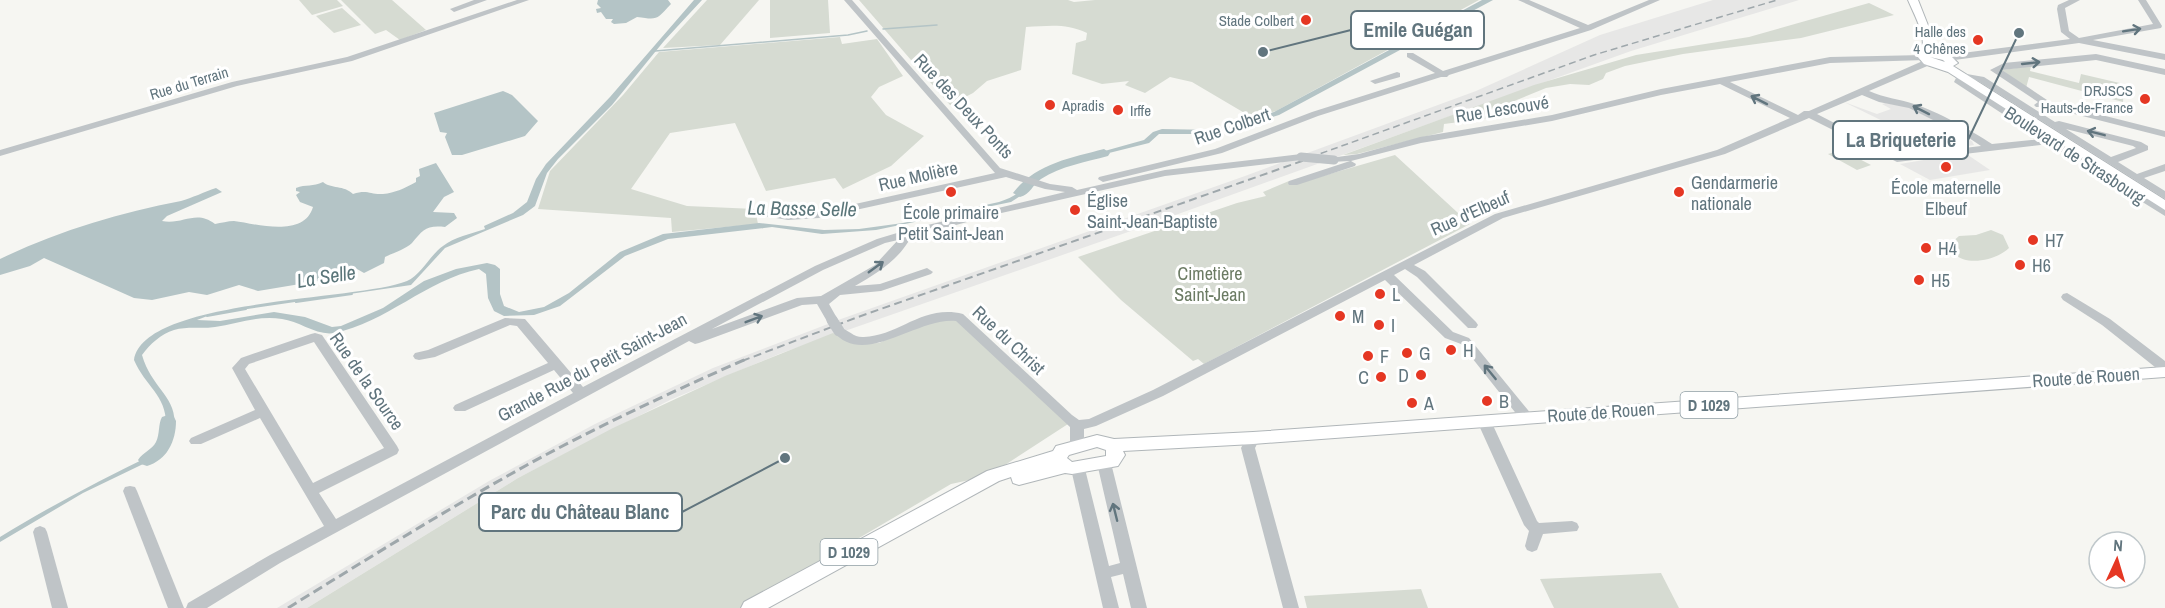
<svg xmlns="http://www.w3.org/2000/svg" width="2165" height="608" viewBox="0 0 2165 608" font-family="'Archivo Narrow',sans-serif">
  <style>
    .built { fill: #e7e7e6 }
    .green { fill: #d6dbd2 }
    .water { fill: #b4c4c6 }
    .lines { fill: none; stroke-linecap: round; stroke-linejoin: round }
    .stream-far1 { stroke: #b4c4c6; stroke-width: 1.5 }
    .stream { stroke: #b4c4c6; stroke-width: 2 }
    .river { fill: #b4c4c6; fill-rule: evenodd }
    .major-casing { stroke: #b0b6b9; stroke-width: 2 }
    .minor { fill: #bfc4c7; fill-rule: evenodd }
    .major { fill: #fff; fill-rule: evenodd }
    .rail-far2 { stroke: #9ea7ab; stroke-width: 1.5; stroke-dasharray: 7 4; stroke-linecap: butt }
    .rail-far1 { stroke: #9ea7ab; stroke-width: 2; stroke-dasharray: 8 4.5; stroke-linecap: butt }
    .rail { stroke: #9ea7ab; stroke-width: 3; stroke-dasharray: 10 5; stroke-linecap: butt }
    .minor-bridge-far1 { stroke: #bfc4c7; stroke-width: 9 }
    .minor-bridge { stroke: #bfc4c7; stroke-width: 11 }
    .oneway { stroke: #61757e }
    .poi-dot { fill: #e53723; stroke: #fff; stroke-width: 2 }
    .labels { text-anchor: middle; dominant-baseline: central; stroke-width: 6; stroke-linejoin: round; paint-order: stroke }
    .far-poi-label { font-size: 15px; fill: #61757e; stroke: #fff; text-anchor: end }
    .far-street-label { font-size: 15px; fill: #61757e; stroke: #fff }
    .shield { fill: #fff; stroke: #909ea5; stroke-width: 1.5 }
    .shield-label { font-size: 16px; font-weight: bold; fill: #61757e }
    .street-label { font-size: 18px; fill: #61757e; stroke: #fff }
    .poi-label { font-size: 18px; fill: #61757e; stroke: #fff; text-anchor: start }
    .park-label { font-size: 18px; fill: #6b7b63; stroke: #fff }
    .water-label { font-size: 20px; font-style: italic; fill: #5b767a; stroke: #fff }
    .leader { fill: none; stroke: #61757e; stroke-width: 2 }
    .callout-dot { fill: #61757e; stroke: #fff; stroke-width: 2 }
    .callout { fill: #fff; stroke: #61757e; stroke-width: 2 }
    .callout-label { font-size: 20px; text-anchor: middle; font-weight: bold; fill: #61757e }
  </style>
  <rect width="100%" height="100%" fill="#f6f6f2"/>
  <g class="built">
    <polygon points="1713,0 1799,0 1631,51 1131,231 779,354 670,400 518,478 307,608 277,608 489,481 595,424 713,368 841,319 1245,176 1476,91 1600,35"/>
    <polygon points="1844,102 1877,114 1891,109 1882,104 1885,103 1909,107 1947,126 1944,127 1972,141 1974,145 1941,151 1934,147 1924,150 1927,152 1913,154 1887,141 1907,133"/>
    <polygon points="1965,153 1990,170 1930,180 1900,164"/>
  </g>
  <g class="green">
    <polygon points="299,0 337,0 343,6 312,15"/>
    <polygon points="341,0 392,0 426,30 400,40 386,30 375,34"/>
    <polygon points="707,0 759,0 720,45 663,48"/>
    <polygon points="770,0 828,0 830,33 770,38"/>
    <path d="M859 0H1068L1074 2 1095 0H1479L1276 111 1253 118 1192 82 1170 77 1145 93 1125 85 1129 81 1102 84 1072 74 1076 43 1086 40 1087 33C1066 23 1049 26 1026 27L1021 70 987 81 973 93 950 105Z"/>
    <polygon points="1869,3 1894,15 1801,38 1683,54 1625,66 1606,73 1603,79 1589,85 1570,84 1546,88 1485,113 1490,118 1444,124 1443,132 1357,154 1343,155 1534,85 1636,55 1749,37"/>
    <polygon points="342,8 361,25 334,33 316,16"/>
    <polygon points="840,37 842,44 877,39 903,76 879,87 871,97 886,115 924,136 891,166 843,189 835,178 766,191 735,123 670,133 631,189 687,206 755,209 758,224 672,232 671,218 538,209 550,171 623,95 659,52"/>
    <polygon points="2031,66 2030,71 2079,83 2081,74 2124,84 2123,102 2029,77 2026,88 2002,70"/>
    <polygon points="1842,150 1871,165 1857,170 1828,154"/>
    <polygon points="1395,155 1470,224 1204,364 1198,359 1193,361 1121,300 1078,257 1237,203 1266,196 1263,192 1289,181 1295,184"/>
    <path d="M1991 230 2003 235 2009 248C1995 262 1956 269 1949 245L1959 236 1976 235Z"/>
    <polygon points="931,319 955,319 1068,424 988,476 951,484 740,608 307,608 518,478 613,428 725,376 833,333 856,344 879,343"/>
    <polygon points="1661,573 1679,608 1554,608 1540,579"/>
    <polygon points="1421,589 1428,608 1307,608 1304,596"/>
  </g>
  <g class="water">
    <path d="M598 0H668L671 4C656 20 658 20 637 17L626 23 614 24 611 22 613 19H606L601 12 597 13 596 9 601 8 597 4Z"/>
    <path d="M694 0H702L664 41 612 105 558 159 547 173 535 206 523 215 445 248 411 285 241 310 210 315 197 320 220 321 274 312 305 317 332 327 341 326 383 308 424 281 456 269 487 263 495 265 500 269V294L504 306 519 312 544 307 569 293 620 252 663 234 759 223 824 230 859 229 903 223 999 202C1012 198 1022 193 1026 181L1032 183 1025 193 1011 202 876 230 822 234 772 227 668 239 625 256 560 306 534 315 504 316 494 311 488 298 486 274 479 269C426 280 386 323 334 333 317 336 299 321 282 319 258 315 237 324 215 327 201 329 187 326 174 330 161 334 150 344 142 355 154 397 191 399 166 453L83 493 0 542V537C50 506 101 480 154 454 164 447 166 440 166 429 168 395 146 388 134 360 143 298 358 301 407 281 421 275 430 255 443 246 454 237 471 234 485 229L484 226 513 213 527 202 536 179 546 164 610 97Z"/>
    <polygon points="1482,0 1493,0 1279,115 1216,134 1159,134 1149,143 1085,159 1083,157 1144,140 1153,132 1162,129 1214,130 1274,112"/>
    <polygon points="503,91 512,95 538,121 525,136 462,155 452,155 445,137 447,133 440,132 434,113"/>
    <path d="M436 163 454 192 444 197 433 212 454 213 457 218 445 227C426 225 423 230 412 243 406 249 393 253 385 257L384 263 364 273 357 269 342 277 258 291 239 285 207 295 189 292 152 300 134 298 44 258 30 266 0 275V259C58 231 119 213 181 201 192 198 204 192 216 188L222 192 167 216 162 221C183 225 196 209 215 224 221 223 228 221 234 221 257 224 304 238 313 207L300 202 296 195 300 192 296 191V188C306 184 313 187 323 182 331 189 344 185 353 194 368 189 370 195 383 194 395 193 405 188 416 182V178L420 176 419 169Z"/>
  </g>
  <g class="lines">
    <g class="stream-far1">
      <polyline points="883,29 937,25"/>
      <polyline points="655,51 848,35 867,31"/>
    </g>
    <g class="stream">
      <polyline points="296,302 352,294"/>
      <polyline points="207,316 246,309"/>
    </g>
    <g class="river">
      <path d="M1104 149 1110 153 1108 156C1086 162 1061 166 1041 179 1033 184 1030 195 1020 197L1013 193C1035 164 1070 158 1104 149Z"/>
      <path d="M168 415 174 417 176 421C176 441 167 460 147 466L141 464 138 460C143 452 152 450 156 442 160 434 158 424 162 417Z"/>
    </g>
    <defs>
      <g id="major">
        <path d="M1908 0H1918L1935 43 1933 51 1951 56 1958 63 1953 66 2165 200V210L1948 72 1924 64 1917 56C1932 44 1914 15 1908 0ZM1930 57 1943 60 1945 62Z"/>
        <path d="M2165 367V377L1253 444 1123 451 1125 455 1118 466 1112 467 1072 474 1065 473 1019 485 1013 483 1011 477 999 481 768 608H741L744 602 987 471 1053 451 1056 446 1097 435 1114 439 1253 432ZM1097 447 1106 450V456L1072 462 1067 458 1069 455Z"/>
      </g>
    </defs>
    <use href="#major" class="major-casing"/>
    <g class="minor">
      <polygon points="474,0 487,0 454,12 450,9"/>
      <polygon points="517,0 529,0 352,61 237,86 0,156 0,150 232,82 347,57"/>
      <path d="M844 0H852L1000 168 1050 184 1072 187 1077 190 1165 170 1301 154 1306 157 1301 160 1165 176 997 214 911 237C899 260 877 273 855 286L880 284 927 268 933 272 931 274 881 291 840 295 829 304 838 320 836 323H828L817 304 802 305 699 343 695 344 689 341 280 563 207 608H186L188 603 270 555 324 526 260 418 201 444H191L189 441 191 438 255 410 232 368 241 358 311 334 315 333 322 335 397 446 399 450 397 454 319 493 336 519 573 393 554 370 465 411H455L453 408 455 405 548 363 517 326 510 325 435 357 419 360 415 359 413 356 415 353 428 350 505 318 525 319 583 387 815 266 877 239 907 230 1065 192 1045 189 1006 177 819 218 788 220 764 216 763 214 764 212 788 214 819 212 995 173ZM898 240 875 265 821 296 797 298 712 329 823 270 885 243ZM314 342 384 448 313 483 245 369 249 364Z"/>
      <polygon points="1518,0 1529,0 1588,25 1649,0 1660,0 1591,30 1449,75 1447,77 1441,77 1318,116 1222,153 1103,182 1098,179 1099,177 1215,149 1312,112 1435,73 1407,57 1407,53 1413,53 1443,71 1580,28"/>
      <polygon points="2069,0 2080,0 2065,8 2069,31 2079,38 2153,24 2138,0 2146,0 2162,26 2161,28 2093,40 2165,54 2165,60 2079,43 1947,61 1943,58 1947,55 2070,39 2061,32 2057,9 2058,5"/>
      <polygon points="2096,54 2165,69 2165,75 2096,60 2002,70 2050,102 2165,131 2165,137 2047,107 2036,107 2034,105 2038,102 1990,70 2004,63"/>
      <path d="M1924 55 1927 56V60H1932V64L1869 91C1884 98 1899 99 1914 104 1937 111 1972 131 1992 144L2041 139 1954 82 1958 74 1961 73 1984 77 2055 122 2059 121 2141 142 2148 146V150L2118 162 2137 174 2165 164V171L2144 178 2165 191V199L1978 81 1965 79 1964 81 2053 137 2058 138V141L2165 208V216L2049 144 1897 162 1809 118 1725 154 1503 218 1414 265 1425 271 1476 322 1478 325 1476 328H1468L1417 277 1405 269 1394 275 1453 332 1469 338 1532 415 1534 418 1532 421H1522L1461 344 1445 338 1385 280 1163 396 1096 426 1084 429V445L1082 449H1072L1070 445V427L956 321C917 317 863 369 833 331L839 327C849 330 854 338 864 337 899 336 923 304 963 314L1072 415 1079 420 1089 419 1153 390 1495 214 1717 150 1790 118 1720 84 1661 95 1552 121 1421 143 1351 161 1356 164 1355 166 1297 185H1289L1288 183 1289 181 1350 161 1330 162V158L1359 154 1420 137 1552 115 1661 89 1830 57ZM1925 60 1809 111H1804L1798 115 1730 82 1830 63ZM1862 95 1879 102 1909 108 1969 138 1981 146 1898 156 1817 114ZM2066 129 2133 146 2136 148 2111 157Z"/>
      <polygon points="1397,72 1400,73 1400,77 1375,84 1370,81"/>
      <polygon points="2067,293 2110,319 2165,361 2165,372 2160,371 2102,325 2063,300 2061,297 2063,294"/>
      <polygon points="1484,416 1489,418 1491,421 1537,521 1539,523 1572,521 1577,523 1579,527 1577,531 1543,534 1537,550 1532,552 1527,550 1525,546 1529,531 1524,525 1477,421 1479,418"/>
      <polygon points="1253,433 1258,435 1260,438 1255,448 1299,608 1283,608 1241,448 1248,435"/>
      <polygon points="1104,458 1109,459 1111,463 1147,608 1131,608 1123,574 1111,577 1119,608 1103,608 1071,469 1073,465 1078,464 1083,465 1085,469 1109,566 1120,563 1097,463 1099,459"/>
      <polygon points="130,486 135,487 137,491 184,608 168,608 123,491 125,487"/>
      <polygon points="40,526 45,528 47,532 68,608 52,608 33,532 35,528"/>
    </g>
    <use href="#major" class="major"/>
    <polyline class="rail-far2" points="1300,161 1594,55 1777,0"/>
    <polyline class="rail-far1" points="742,361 858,317 1305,160"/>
    <path class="rail" d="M288 608C367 559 446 510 527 465 598 426 672 392 746 359"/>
    <polyline class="minor-bridge-far1" points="1301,157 1334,160"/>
    <polyline class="minor-bridge" points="832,320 839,331"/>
  </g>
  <defs><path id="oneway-shaft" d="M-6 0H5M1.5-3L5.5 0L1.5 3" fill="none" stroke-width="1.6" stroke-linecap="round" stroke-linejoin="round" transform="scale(1.5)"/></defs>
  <g class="oneway">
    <use href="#oneway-shaft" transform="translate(2132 30) rotate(-9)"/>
    <use href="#oneway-shaft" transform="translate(2031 63) rotate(-6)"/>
    <use href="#oneway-shaft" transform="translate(1759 100) rotate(-153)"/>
    <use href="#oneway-shaft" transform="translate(1921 110) rotate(-153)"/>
    <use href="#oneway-shaft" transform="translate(2096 133) rotate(-166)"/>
    <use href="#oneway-shaft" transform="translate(876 267) rotate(-36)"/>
    <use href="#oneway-shaft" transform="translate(754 319) rotate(-21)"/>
    <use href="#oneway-shaft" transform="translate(1490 372) rotate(-129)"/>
    <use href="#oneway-shaft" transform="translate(1115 512) rotate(-104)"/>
  </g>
  <g class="poi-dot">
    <circle cx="1306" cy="20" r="6"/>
    <circle cx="1978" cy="40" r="6"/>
    <circle cx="2145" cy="99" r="6"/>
    <circle cx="1050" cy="105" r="6"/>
    <circle cx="1118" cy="110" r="6"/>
    <circle cx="1946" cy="167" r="6"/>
    <circle cx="951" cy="192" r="6"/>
    <circle cx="1679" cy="192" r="6"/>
    <circle cx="1075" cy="210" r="6"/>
    <circle cx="2033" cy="240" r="6"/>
    <circle cx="1926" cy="248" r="6"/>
    <circle cx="2020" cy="265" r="6"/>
    <circle cx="1919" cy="280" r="6"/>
    <circle cx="1380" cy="294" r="6"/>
    <circle cx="1340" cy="316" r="6"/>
    <circle cx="1379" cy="325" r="6"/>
    <circle cx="1451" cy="350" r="6"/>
    <circle cx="1407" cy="353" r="6"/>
    <circle cx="1368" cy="356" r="6"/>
    <circle cx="1421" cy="375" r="6"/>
    <circle cx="1381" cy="377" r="6"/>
    <circle cx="1487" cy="401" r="6"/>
    <circle cx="1412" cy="403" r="6"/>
  </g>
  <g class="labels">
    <g class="far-poi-label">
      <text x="1294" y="20">Stade Colbert</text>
      <text x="1966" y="31">Halle des<tspan x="1966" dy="17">4 Chênes</tspan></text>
      <text x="2133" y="90">DRJSCS<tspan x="2133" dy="17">Hauts-de-France</tspan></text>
      <text x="1062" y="105" text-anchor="start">Apradis</text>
      <text x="1130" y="110" text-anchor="start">Irffe</text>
    </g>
    <g class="far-street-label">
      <text transform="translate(189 83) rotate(-17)">Rue du Terrain</text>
    </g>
    <g class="shield">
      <rect x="1680.5" y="392" width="57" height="26" rx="4.5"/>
      <rect x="820.5" y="539" width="57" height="26" rx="4.5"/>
    </g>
    <g class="shield-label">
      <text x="1709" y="405">D 1029</text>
      <text x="849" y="552">D 1029</text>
    </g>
    <g class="street-label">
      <text transform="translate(964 106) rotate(47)">Rue des Deux Ponts</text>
      <text transform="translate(1502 109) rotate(-9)">Rue Lescouvé</text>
      <text transform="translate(1232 126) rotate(-19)">Rue Colbert</text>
      <text transform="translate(2075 155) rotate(33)">Boulevard de Strasbourg</text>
      <text transform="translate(918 176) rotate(-13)">Rue Molière</text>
      <text transform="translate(1470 213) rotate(-24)">Rue d'Elbeuf</text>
      <text transform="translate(1009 340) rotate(43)">Rue du Christ</text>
      <text transform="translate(592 367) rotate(-28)">Grande Rue du Petit Saint-Jean</text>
      <text transform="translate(2086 377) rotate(-4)">Route de Rouen</text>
      <text transform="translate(367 381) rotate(55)">Rue de la Source</text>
      <text transform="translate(1601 412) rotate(-4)">Route de Rouen</text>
    </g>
    <g class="poi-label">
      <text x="1691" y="182">Gendarmerie<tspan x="1691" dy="21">nationale</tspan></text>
      <text x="1946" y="187" text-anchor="middle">École maternelle<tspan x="1946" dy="21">Elbeuf</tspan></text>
      <text x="1087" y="200">Église<tspan x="1087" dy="21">Saint-Jean-Baptiste</tspan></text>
      <text x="951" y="212" text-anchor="middle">École primaire<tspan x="951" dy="21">Petit Saint-Jean</tspan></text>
      <text x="2045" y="240">H7</text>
      <text x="1938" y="248">H4</text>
      <text x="2032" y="265">H6</text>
      <text x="1931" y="280">H5</text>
      <text x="1392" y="294">L</text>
      <text x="1352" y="316">M</text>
      <text x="1391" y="325">I</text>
      <text x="1463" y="350">H</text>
      <text x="1419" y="353">G</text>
      <text x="1380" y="356">F</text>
      <text x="1409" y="375" text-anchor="end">D</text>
      <text x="1369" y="377" text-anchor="end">C</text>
      <text x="1499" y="401">B</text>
      <text x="1424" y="403">A</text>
    </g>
    <g class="park-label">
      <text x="1210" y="273">Cimetière<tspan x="1210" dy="21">Saint-Jean</tspan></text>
    </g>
    <g class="water-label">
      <text transform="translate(802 208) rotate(1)">La Basse Selle</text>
      <text transform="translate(326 276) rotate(-9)">La Selle</text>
    </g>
  </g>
  <path class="leader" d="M1263 52L1351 30M2019 33L1968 140M785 458L682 512"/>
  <g class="callout-dot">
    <circle cx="1263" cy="52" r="6"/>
    <circle cx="2019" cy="33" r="6"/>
    <circle cx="785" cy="458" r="6"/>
  </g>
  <g class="callout">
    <rect x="1351" y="11" width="133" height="38" rx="6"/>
    <rect x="1833" y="121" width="135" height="38" rx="6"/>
    <rect x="479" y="493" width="203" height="38" rx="6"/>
  </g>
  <g class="callout-label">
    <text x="1418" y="37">Emile Guégan</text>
    <text x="1901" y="147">La Briqueterie</text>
    <text x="580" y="519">Parc du Château Blanc</text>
  </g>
  <g transform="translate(2117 560) rotate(4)"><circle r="28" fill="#ffffff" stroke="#c0c8cb" stroke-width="1.5"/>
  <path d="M0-4.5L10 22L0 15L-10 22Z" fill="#e53723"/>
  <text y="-9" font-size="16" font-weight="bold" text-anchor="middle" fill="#61757e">N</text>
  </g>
</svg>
